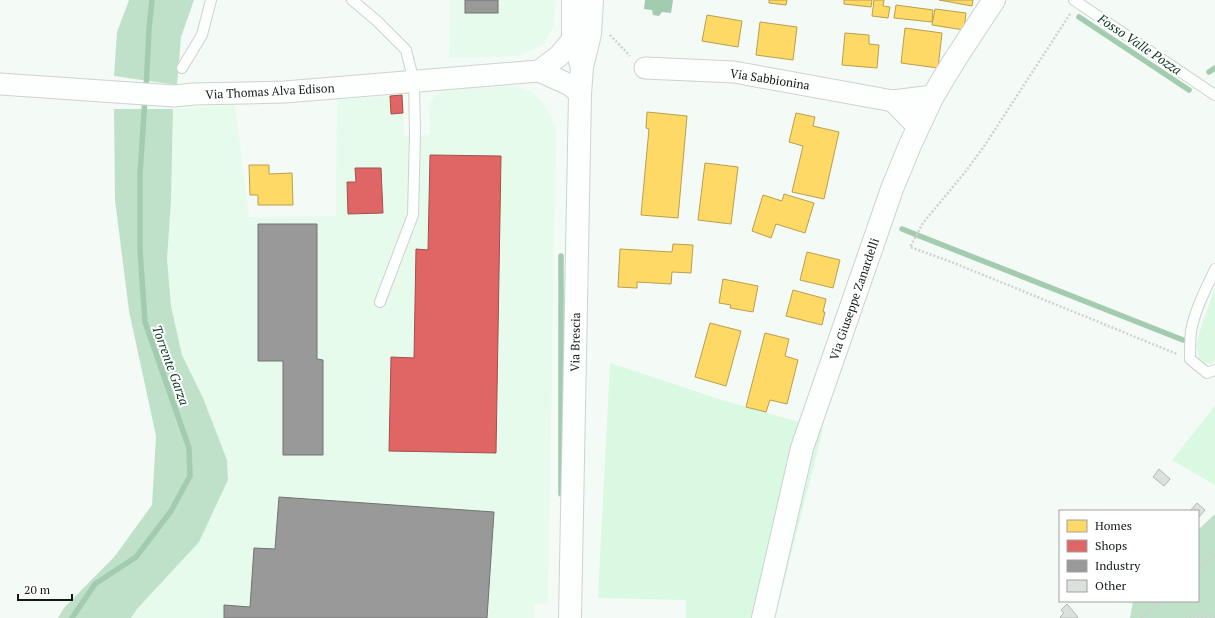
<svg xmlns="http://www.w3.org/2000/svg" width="1215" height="618" viewBox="0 0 1215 618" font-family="'PT Serif',serif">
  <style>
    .built { fill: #e7fbed }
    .green { fill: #d9f9e3 }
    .forest { fill: #bfe1ca }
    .water { fill: #a3cbb0 }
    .homes { fill: #ffd966; stroke: #b8a04d }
    .shops { fill: #e06666; stroke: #a24f4d }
    .industry { fill: #999; stroke: #707371 }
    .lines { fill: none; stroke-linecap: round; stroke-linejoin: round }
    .stream { stroke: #a3cbb0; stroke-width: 5.5 }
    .building { fill: #dbe2dd; stroke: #b2b9b4 }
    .lane-casing { stroke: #ccd4ce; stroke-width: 12 }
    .street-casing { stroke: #ccd4ce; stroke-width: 23 }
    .secondary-casing { stroke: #ccd4ce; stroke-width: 24 }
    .path { stroke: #d0d2d0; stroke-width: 2.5; stroke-dasharray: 2 2; stroke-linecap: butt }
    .lane { stroke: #fdfefe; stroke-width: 10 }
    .street { stroke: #fdfefe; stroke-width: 21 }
    .secondary { stroke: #fdfefe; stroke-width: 22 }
    .labels { text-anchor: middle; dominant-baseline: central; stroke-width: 4; stroke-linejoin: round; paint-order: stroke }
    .street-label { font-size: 12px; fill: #111a14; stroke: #fff }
    .water-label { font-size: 13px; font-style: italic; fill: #07341c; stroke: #fff }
  </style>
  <rect width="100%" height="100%" fill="#f4faf5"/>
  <g class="built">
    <polygon points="450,0 555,0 554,26 544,44 518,56 449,58"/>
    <polygon points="515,86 529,91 541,100 550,113 556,130 548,604 534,604 534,618 131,618 137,609 199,542 228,480 227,460 203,398 182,355 171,306 167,259 171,202 173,109 235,105 249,217 336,216 337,99 390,96 391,113 403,113 404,136 430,135 429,104 435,96 444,90"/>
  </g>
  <g class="green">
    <polygon points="1215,288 1215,359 1211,364 1200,362 1196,346 1202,324"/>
    <polygon points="610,363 722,400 823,429 775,618 686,618 686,600 598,598"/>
    <polygon points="1215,406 1215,485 1172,460"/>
  </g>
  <g class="forest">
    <polygon points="129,0 194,0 181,37 177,85 114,76 117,32"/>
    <polygon points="114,109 173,109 171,202 167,259 171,306 182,355 203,398 227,460 228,480 199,542 137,609 131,618 58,618 64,608 115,556 152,505 156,436 129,311 115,200"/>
    <polygon points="1215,514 1215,618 1130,618 1133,601 1198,601 1198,530"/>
  </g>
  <polygon class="water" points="645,0 673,0 671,13 662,12 659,16 653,15 652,10 644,9"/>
  <g class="homes">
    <polygon points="769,0 787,0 786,5 769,3"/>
    <polygon points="844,0 872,0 871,7 844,4"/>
    <polygon points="874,0 884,0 883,6 890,7 888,18 872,16"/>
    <polygon points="939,0 973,0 972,6"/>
    <polygon points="896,5 933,10 932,22 894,18"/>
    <polygon points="935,9 966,13 964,30 932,25"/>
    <polygon points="707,15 742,21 738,47 702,41"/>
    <polygon points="760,22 797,27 793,60 756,55"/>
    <polygon points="905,28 942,33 938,68 901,63"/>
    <polygon points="845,33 869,35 869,44 879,45 877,68 842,65"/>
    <polygon points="647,112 687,116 678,218 641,215 649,129 646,128"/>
    <polygon points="796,113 815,117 813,126 839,132 824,199 792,192 803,146 789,142"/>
    <polygon points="705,163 738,167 731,224 698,220"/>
    <polygon points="249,165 269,165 269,174 292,173 293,205 258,205 258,195 250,195"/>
    <polygon points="784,194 814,203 805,233 776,224 771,238 752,231 763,195 782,201"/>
    <polygon points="673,244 693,245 691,273 672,272 671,284 637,282 637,288 618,287 620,249 672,252"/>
    <polygon points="807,252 840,260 833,288 800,280"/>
    <polygon points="723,279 758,286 753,312 730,308 731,305 719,303"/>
    <polygon points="793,290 826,299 823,312 825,312 822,325 786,316"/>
    <polygon points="710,323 741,331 726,386 695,377"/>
    <polygon points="765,333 789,339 785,356 798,360 787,404 770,400 766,412 746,407"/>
  </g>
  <g class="shops">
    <polygon points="402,95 403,113 391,114 390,96"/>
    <polygon points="430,155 501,156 496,453 389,451 391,357 414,358 416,249 428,250"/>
    <polygon points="355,168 381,168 383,213 348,214 347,182 356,182"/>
  </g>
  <g class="industry">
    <rect x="465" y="0" width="33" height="13"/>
    <polygon points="258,224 317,224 317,359 323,360 323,455 283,455 283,361 258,361"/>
    <polygon points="279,497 494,512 487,618 224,618 224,605 250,607 254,548 275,549"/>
  </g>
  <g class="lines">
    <g class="stream">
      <polyline points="1079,17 1189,90"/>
      <polyline points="1209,72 1215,68"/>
      <polyline points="146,90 149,29 152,0"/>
      <polyline points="902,229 1183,340"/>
      <polyline points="561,256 561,494"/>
      <polyline points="72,618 95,584 136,557 171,511 190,476 189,448 145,322 140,250 140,174 145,98"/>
    </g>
  </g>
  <g class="building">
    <polygon points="1159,469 1170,479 1164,486 1153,477"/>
    <polygon points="1197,503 1205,510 1198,518 1198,511 1190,511"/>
    <polygon points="1067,604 1078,617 1076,618 1061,618 1060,617 1064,613 1061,610"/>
  </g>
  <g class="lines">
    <defs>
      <g id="lane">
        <polyline points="352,0 377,21 406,50 414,82 415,135 413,215 380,302"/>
        <polyline points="1074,0 1215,95"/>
        <polyline points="182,68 202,35 211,0"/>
        <path d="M1215 269C1206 289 1195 309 1191 331 1190 340 1190 350 1190 359L1207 373 1215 370"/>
      </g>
      <g id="street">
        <polyline points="645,68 734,72 893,101 933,96"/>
        <polyline points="539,71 559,56 573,39"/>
        <polyline points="0,84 174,96 194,94 285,92 539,71 570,85 580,94"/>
        <polyline points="893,101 918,127"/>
      </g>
      <g id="secondary">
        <polyline points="573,0 573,39 581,64"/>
        <polyline points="570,618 580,94 582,67 590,34 592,0"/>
        <polyline points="763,618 802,448 892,189 910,145 933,96 954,61 994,0"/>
      </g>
    </defs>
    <use href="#lane" class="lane-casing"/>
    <use href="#street" class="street-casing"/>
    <use href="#secondary" class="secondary-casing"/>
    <g class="path">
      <polyline points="1070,14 985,145 966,171 923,223 910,247 954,263 1177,354"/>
      <polyline points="610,35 630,56"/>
      <polyline points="1198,570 1215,555"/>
      <polyline points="1141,618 1161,601"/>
      <polyline points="1189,618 1215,616"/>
    </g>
    <use href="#lane" class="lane"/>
    <use href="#street" class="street"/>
    <use href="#secondary" class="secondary"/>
  </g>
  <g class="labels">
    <g class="street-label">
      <text transform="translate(770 79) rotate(9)">Via Sabbionina</text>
      <text transform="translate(270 91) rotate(-3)">Via Thomas Alva Edison</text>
      <text transform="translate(854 299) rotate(-71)">Via Giuseppe Zanardelli</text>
      <text transform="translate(575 342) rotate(-89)">Via Brescia</text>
    </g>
    <g class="water-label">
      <text transform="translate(1140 44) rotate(34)">Fosso Valle Pozza</text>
      <text transform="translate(171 365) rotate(70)">Torrente Garza</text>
    </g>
  </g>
  <rect x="1059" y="510" width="140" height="92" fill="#ffffff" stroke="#a0a3a1"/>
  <rect x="1067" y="520" width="20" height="12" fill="#ffd966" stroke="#a0a3a1"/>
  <text x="1095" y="530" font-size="12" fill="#111a14">Homes</text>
  <rect x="1067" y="540" width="20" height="12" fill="#e06666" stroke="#a0a3a1"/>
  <text x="1095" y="550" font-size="12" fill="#111a14">Shops</text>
  <rect x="1067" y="560" width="20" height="12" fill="#999999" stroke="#a0a3a1"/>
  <text x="1095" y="570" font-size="12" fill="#111a14">Industry</text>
  <rect x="1067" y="580" width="20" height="12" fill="#dbe2dd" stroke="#a0a3a1"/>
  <text x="1095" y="590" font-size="12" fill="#111a14">Other</text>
  <path d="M18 594v6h54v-6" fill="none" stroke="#111a14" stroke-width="2"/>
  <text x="24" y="594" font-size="12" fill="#111a14" stroke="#ffffff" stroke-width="3" paint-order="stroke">20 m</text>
</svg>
